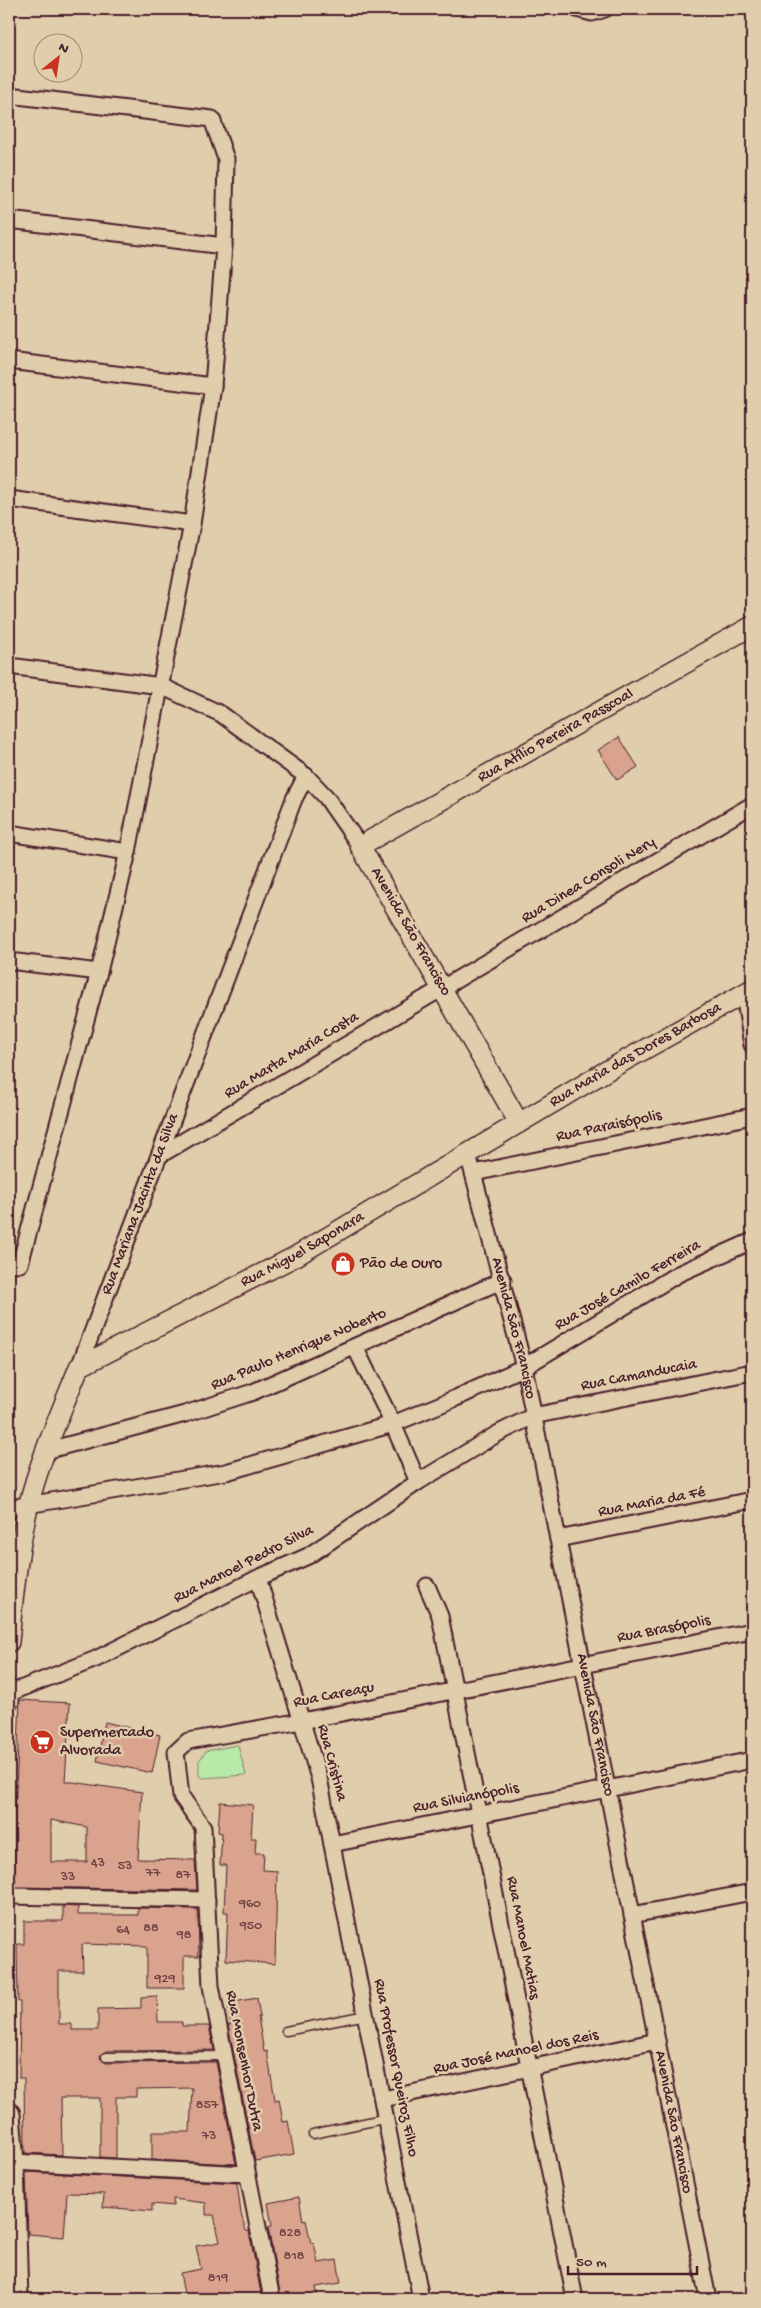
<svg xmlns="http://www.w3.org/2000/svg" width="761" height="2308" viewBox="0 0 761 2308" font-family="'Gochi Hand',sans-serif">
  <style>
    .green { fill: #b8e9a9; stroke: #81846a }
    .building { fill: #d9a38e; stroke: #4a1f2b; fill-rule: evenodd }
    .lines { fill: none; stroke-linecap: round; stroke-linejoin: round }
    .service-casing { stroke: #4a1f2b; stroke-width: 11 }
    .minor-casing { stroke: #4a1f2b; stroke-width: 19 }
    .tertiary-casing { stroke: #4a1f2b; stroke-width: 22 }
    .secondary-casing { stroke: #4a1f2b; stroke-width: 25 }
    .service { stroke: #e0cdab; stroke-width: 8 }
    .minor { stroke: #e0cdab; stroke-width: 15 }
    .tertiary { stroke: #e0cdab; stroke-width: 19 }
    .secondary { stroke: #e0cdab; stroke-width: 21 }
    .labels { text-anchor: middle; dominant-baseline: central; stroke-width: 5; stroke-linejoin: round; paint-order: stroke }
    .number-label { font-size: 14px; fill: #6e4044 }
    .street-label { font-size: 16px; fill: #4a1f2b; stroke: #e0cdab }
    .poi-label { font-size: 16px; fill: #4a1f2b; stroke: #e0cdab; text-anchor: start }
  </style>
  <rect width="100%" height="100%" fill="#e0cdab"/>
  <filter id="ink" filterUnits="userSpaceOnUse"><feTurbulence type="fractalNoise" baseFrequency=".02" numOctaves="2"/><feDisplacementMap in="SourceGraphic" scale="10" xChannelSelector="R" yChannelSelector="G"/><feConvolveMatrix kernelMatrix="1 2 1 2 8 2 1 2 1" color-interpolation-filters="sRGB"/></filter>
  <g filter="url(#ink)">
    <polygon class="green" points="238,1745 246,1775 202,1778 199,1776 199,1761 206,1751"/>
    <g class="building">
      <polygon points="619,737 638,767 617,780 598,750"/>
      <path d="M20 1700 70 1703 65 1781 142 1792 138 1859 195 1860 197 1890 15 1887V1813ZM51 1820 87 1827V1862H51Z"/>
      <polygon points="105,1722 160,1735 152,1773 97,1761"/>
      <polygon points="220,1802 253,1805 251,1838 256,1838 255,1853 264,1853 263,1870 277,1871 275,1964 226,1960 228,1912 224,1912 226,1865 220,1865 222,1833 218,1832"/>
      <polygon points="63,1906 78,1907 78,1915 138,1915 138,1908 198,1909 199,1956 184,1956 184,1988 147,1988 147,1946 82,1944 83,1971 59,1971 59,2024 72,2024 72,2030 98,2030 98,2009 141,2008 141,1997 157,1996 158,2022 182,2022 182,2026 209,2026 214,2050 106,2051 101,2054 100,2058 106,2063 216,2062 236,2164 152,2160 152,2132 190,2132 192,2088 136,2089 136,2097 116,2097 116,2158 100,2157 100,2098 61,2098 62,2155 25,2153 24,2078 19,2078 20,2002 18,2002 17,1944 24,1944 24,1921 63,1921"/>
      <polygon points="257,1998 260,2017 258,2017 264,2052 267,2051 275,2100 279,2099 283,2122 288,2121 294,2154 255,2161 228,2025 231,2025 228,2003"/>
      <polygon points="26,2172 237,2183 241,2214 246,2231 249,2231 262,2299 185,2299 180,2273 201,2269 196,2246 220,2242 214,2215 206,2215 206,2203 173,2199 173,2206 152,2204 152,2211 103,2207 104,2194 67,2193 64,2237 28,2234"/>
      <polygon points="299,2197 303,2221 306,2220 311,2244 314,2243 318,2263 337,2260 341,2283 316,2287 318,2299 281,2299 268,2227 272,2226 268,2203"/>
    </g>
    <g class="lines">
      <defs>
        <g id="service">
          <polyline points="286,2031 366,2015"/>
          <polyline points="106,2057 224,2056"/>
          <polyline points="313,2134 387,2118"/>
        </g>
        <g id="minor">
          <polyline points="577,9 592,13 605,9"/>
          <polyline points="9,95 212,119 226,159 224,246 213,386 192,524 128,852 99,972 20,1264 9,1263"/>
          <polyline points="9,220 224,246"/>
          <polyline points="9,361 213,386"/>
          <polyline points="9,499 192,524"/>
          <polyline points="9,666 161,686 221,714 306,776 326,797 360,846"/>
          <polyline points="9,833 128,852"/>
          <polyline points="9,961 99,972"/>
          <polyline points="744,994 752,1045"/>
          <path id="s1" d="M468 1154 524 1367 708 2299"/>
          <polyline points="160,1155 752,805"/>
          <polyline points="474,1173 752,1116"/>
          <polyline points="355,1347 393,1424 418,1482"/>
          <path id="s2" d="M79 1367 294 799 306 776"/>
          <polyline points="45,1451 185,1414 253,1392 503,1280"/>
          <polyline points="9,1508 226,1472 393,1424 456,1398 524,1367 678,1274 752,1241"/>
          <polyline points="558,1539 752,1500"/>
          <polyline points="258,1578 319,1778 421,2299"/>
          <polyline points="427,1586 440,1616 575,2299"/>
          <polyline points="10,1693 96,1659 258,1578 308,1556 418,1482 497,1434 533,1416 752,1372"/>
          <polyline points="332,1844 752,1760"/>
          <polyline points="9,1896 207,1900"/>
          <polyline points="632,1915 752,1892"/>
          <polyline points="383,2099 657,2041"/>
          <polyline points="13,2162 247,2174"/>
          <polyline points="272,2299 211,1986 203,1827 181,1796 176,1752 188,1741 302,1721 752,1631"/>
        </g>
        <g id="tertiary">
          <path id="s3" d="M519 1123 360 846 752 626"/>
          <path id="s4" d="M9 1642C13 1596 18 1548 29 1503 41 1456 61 1412 79 1367L296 1256 608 1070 752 989"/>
          <polyline points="9,1690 9,1701"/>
        </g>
        <polyline id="secondary" points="9,2114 13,2162 17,2299"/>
      </defs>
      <use href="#service" class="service-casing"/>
      <use href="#minor" class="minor-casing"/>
      <use href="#tertiary" class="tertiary-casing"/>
      <use href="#secondary" class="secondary-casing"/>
      <use href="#service" class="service"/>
      <use href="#minor" class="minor"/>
      <use href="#tertiary" class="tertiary"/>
      <use href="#secondary" class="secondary"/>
    </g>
  </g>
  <defs>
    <symbol id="shop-disc" viewBox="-11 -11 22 22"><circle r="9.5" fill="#c8321e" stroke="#e0cdab"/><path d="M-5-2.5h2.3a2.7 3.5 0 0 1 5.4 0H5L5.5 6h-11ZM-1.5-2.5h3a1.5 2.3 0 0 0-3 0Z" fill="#fff"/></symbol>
    <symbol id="supermarket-disc" viewBox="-11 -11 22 22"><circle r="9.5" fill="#c8321e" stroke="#e0cdab"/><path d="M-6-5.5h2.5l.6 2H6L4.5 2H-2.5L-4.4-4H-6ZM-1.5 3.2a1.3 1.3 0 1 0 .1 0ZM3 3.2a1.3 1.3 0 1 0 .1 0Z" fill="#fff"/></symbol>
  </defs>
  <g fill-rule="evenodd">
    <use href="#shop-disc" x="329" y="1250" width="28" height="28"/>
    <use href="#supermarket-disc" x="28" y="1728" width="28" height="28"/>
  </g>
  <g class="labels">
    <g class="number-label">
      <text x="98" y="1863">43</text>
      <text x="125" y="1866">53</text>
      <text x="153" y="1873">77</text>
      <text x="183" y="1875">87</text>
      <text x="68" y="1877">33</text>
      <text x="250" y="1904">960</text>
      <text x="251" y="1926">950</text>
      <text x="151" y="1928">88</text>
      <text x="123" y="1930">64</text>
      <text x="184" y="1935">98</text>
      <text x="165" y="1979">929</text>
      <text x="207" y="2105">857</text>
      <text x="209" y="2136">73</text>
      <text x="290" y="2233">828</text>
      <text x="294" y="2256">818</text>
      <text x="218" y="2278">819</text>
    </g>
    <g class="street-label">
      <text stroke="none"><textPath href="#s3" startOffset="544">Rua Atílio Pereira Passcoal</textPath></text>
      <text transform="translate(589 881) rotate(-31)">Rua Dinea Consoli Nery</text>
      <text transform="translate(410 932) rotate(60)">Avenida São Francisco</text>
      <text transform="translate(292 1056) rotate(-31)">Rua Marta Maria Costa</text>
      <text stroke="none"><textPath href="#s4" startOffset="924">Rua Maria das Dores Barbosa</textPath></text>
      <text transform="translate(609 1127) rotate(-12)">Rua Paraisópolis</text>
      <text stroke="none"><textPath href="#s2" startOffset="174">Rua Mariana Jacinta da Silva</textPath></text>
      <text stroke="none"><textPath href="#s4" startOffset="538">Rua Miguel Saponara</textPath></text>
      <text transform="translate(628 1286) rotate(-30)">Rua José Camilo Ferreira</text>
      <text stroke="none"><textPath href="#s1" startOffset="180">Avenida São Francisco</textPath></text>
      <text transform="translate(299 1350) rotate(-23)">Rua Paulo Henrique Noberto</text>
      <text transform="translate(639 1376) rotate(-11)">Rua Camanducaia</text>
      <text transform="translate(652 1503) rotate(-11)">Rua Maria da Fé</text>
      <text transform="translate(244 1565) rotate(-27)">Rua Manoel Pedro Silva</text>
      <text transform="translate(664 1630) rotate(-11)">Rua Brasópolis</text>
      <text transform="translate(334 1696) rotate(-11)">Rua Careaçu</text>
      <text stroke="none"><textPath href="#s1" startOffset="585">Avenida São Francisco</textPath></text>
      <text transform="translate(331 1763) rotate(75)">Rua Cristina</text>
      <text transform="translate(466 1799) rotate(-11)">Rua Silvianópolis</text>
      <text transform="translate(522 1938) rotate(79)">Rua Manoel Matias</text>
      <text transform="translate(516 2053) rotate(-12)">Rua José Manoel dos Reis</text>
      <text transform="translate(243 2061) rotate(79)">Rua Monsenhor Dutra</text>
      <text transform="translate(395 2068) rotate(79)">Rua Professor Queiroz Filho</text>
      <text stroke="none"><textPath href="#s1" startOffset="990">Avenida São Francisco</textPath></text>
    </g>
    <g class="poi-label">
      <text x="360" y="1264">Pão de Ouro</text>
      <text x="60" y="1733">Supermercado<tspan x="60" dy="18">Alvorada</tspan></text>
    </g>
  </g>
  <rect width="761" height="2308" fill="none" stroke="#e0cdab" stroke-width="30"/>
  <rect x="15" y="15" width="731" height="2278" fill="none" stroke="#4a1f2b" stroke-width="2" filter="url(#ink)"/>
  <g transform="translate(58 58) rotate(30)"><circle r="24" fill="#e0cdab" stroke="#a48778"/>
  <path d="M0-4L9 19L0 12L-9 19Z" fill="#c8321e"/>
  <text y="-8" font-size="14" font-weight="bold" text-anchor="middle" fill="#4a1f2b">N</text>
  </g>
  <path d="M568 2266v8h129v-8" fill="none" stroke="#4a1f2b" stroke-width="2.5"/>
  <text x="576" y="2266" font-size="15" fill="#4a1f2b" stroke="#e0cdab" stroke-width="4" paint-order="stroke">50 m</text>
</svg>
